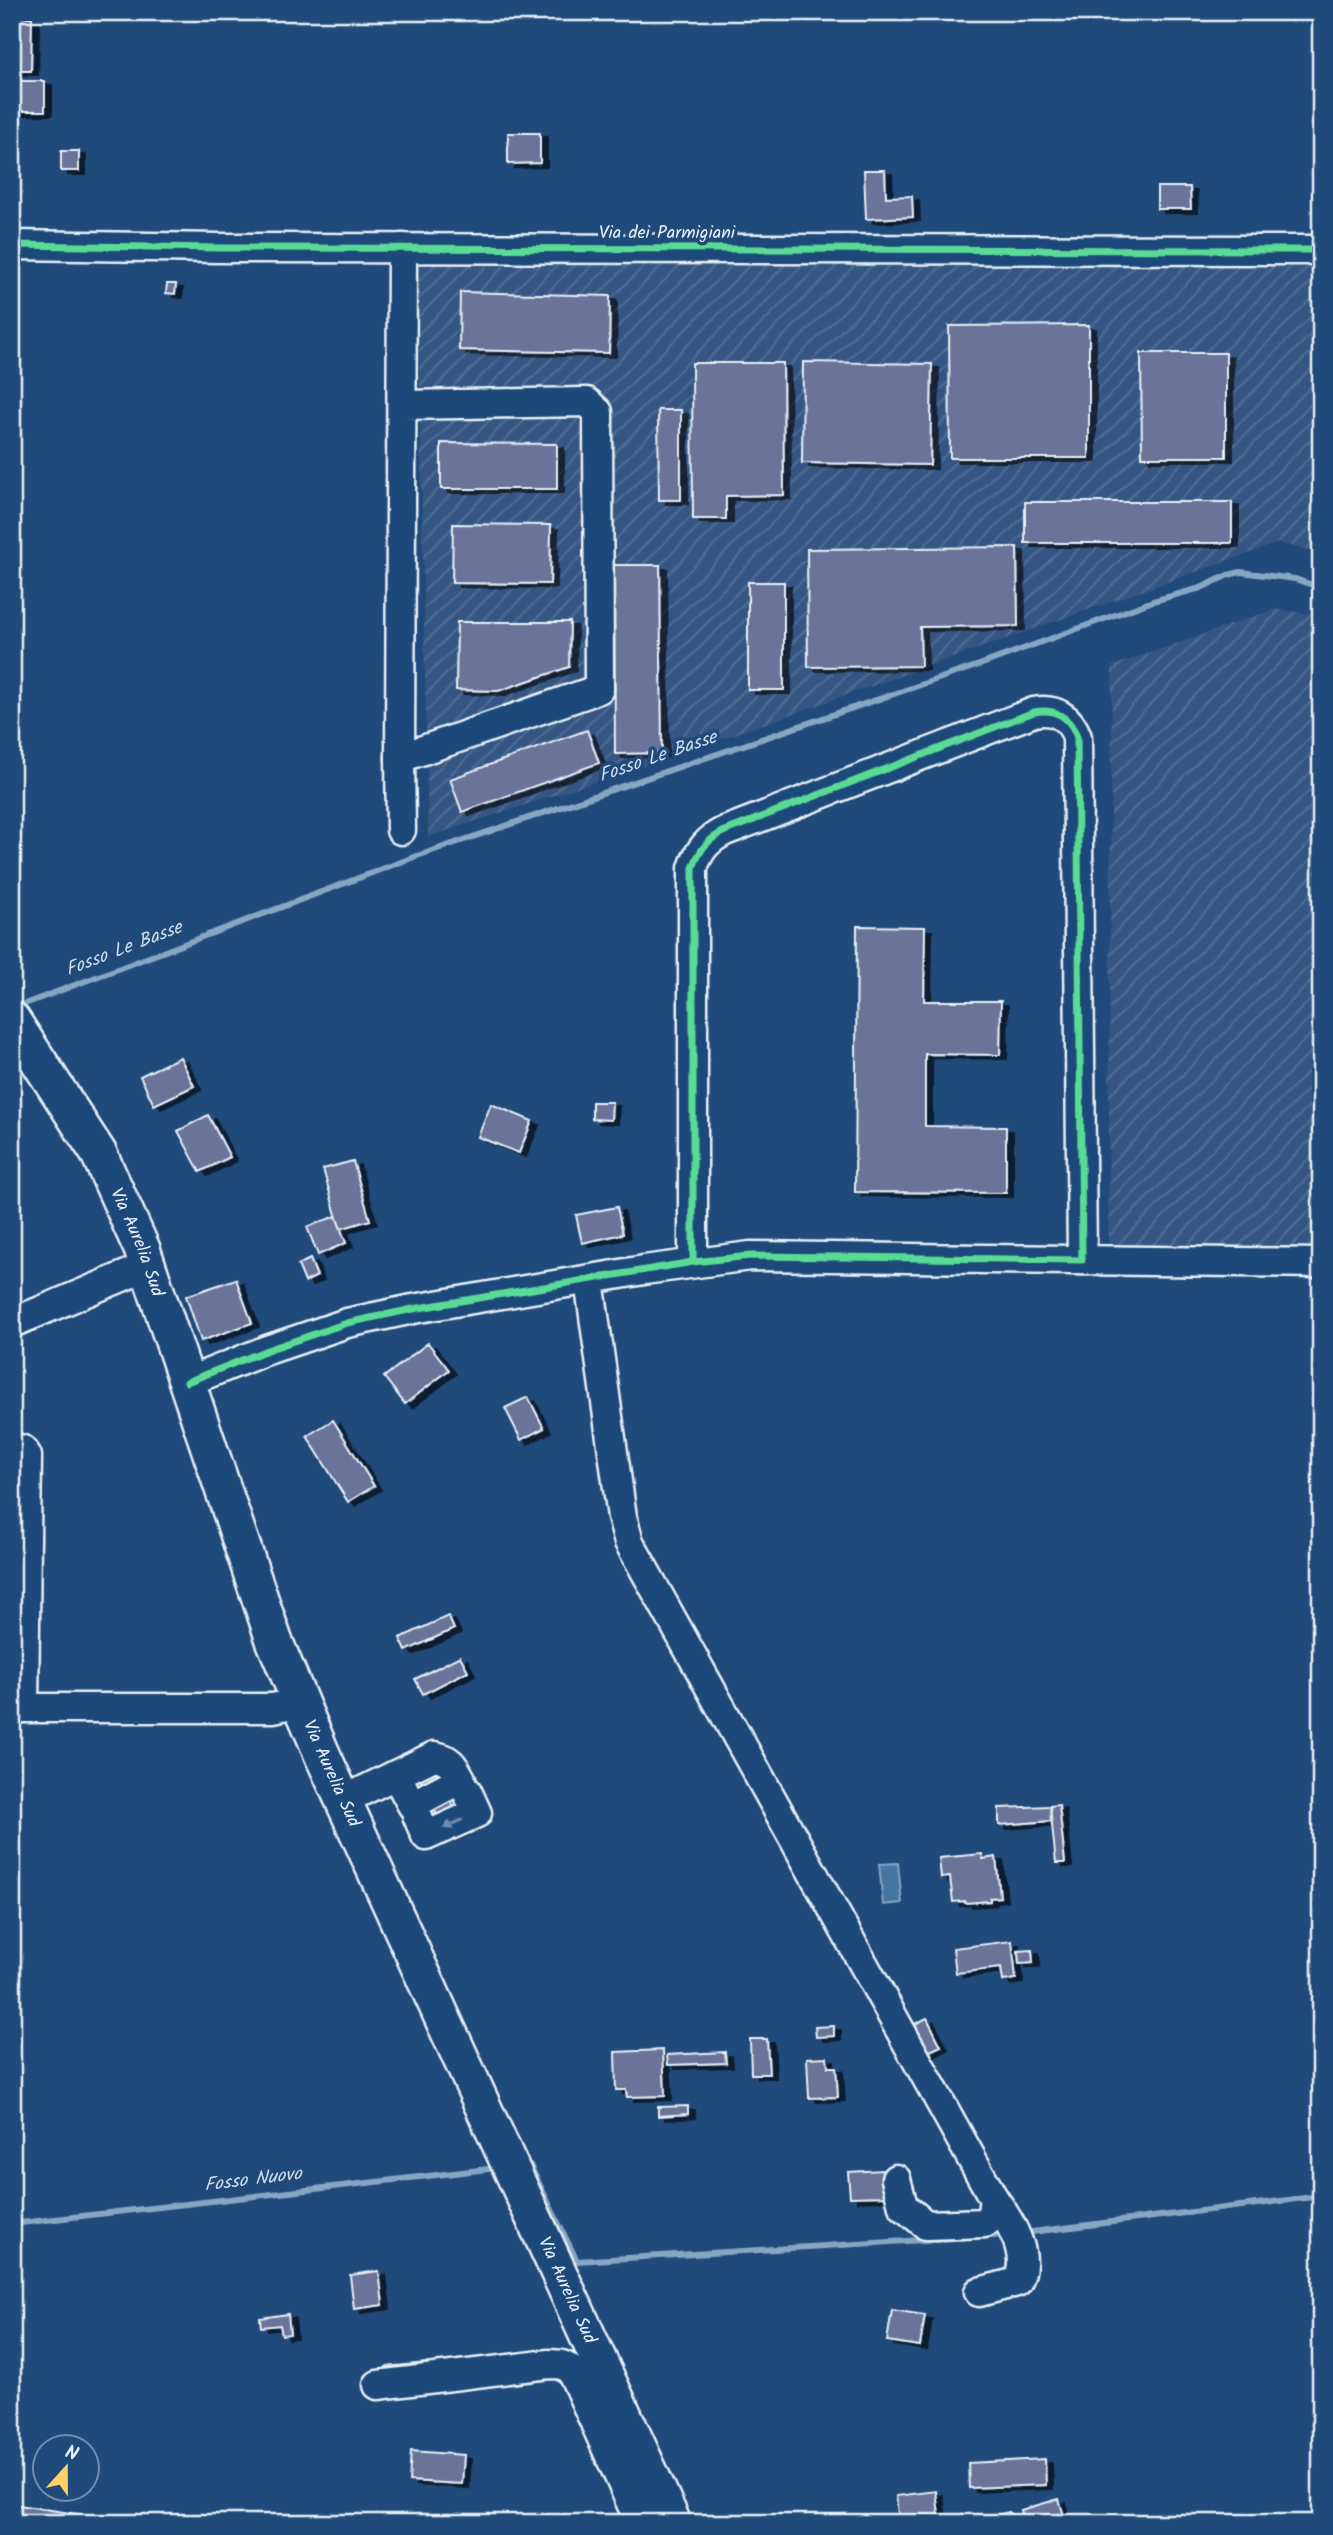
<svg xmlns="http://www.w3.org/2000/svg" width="1333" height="2535" viewBox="0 0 1333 2535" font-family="Kalam,sans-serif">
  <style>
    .industrial { fill: url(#industrial-furrows) }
    .water { fill: #4576a2; stroke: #86a7c4; stroke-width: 2 }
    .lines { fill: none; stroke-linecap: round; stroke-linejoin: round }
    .stream { stroke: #86a7c4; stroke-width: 6 }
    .building { fill: #6b7398; stroke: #e8f1f8; stroke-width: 2; filter: url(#shadow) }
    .minor-casing { stroke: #e8f1f8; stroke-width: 33 }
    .major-casing { stroke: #e8f1f8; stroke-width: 40 }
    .minor { stroke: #1f4a7a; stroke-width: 28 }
    .major { stroke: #1f4a7a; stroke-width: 35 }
    .cycleway-casing { stroke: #1f4a7a; stroke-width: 11 }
    .cycleway { stroke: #5adb95; stroke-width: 7 }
    .oneway { fill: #6f8dac }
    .labels { text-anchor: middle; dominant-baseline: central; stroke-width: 7; stroke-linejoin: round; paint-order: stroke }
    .street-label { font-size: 18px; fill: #e8f1f8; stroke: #1f4a7a }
    .water-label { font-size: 19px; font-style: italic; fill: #d0dfeb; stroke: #1f4a7a }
  </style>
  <defs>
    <pattern id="industrial-furrows" width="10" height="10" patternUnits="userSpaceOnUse" patternTransform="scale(1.75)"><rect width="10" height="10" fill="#365683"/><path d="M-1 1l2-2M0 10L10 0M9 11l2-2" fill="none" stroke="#536f95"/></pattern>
    <filter id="shadow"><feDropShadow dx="7" dy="4" stdDeviation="0" flood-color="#0009"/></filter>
  </defs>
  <rect width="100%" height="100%" fill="#1f4a7a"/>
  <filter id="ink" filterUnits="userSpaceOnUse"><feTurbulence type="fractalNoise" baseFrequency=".0143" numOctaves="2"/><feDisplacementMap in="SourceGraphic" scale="14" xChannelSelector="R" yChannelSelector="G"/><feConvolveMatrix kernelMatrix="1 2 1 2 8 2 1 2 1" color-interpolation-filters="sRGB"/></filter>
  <g filter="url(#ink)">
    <g class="industrial">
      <polygon points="417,262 1321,263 1321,553 1278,543 670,757 428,837"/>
      <polygon points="1275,609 1321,615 1321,1254 1108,1253 1112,666"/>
    </g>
    <polygon class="water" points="898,1863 902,1903 883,1905 879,1864"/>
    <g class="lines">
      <g class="stream">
        <polyline points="14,1008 414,857 982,664 1153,601 1201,588 1228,575 1241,572 1295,579 1321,588"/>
        <polyline points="530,2165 577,2261 1006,2235"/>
        <polyline points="12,2224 497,2168"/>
        <polyline points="1024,2233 1321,2196"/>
      </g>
    </g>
    <g class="building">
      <polygon points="12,17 32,17 31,71 12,71"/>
      <rect x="12" y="81" width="33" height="30"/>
      <polygon points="508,133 540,133 540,163 508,164"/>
      <rect x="61" y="151" width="18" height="20"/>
      <polygon points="864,170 885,170 886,197 912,196 913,217 866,219"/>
      <polygon points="1157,187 1190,187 1191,209 1157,209"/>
      <polygon points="167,284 176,284 175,294 166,293"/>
      <polygon points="460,292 610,296 609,353 459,350"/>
      <polygon points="1089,325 1089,458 950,458 949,326"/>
      <polygon points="1141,353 1226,353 1226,457 1142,457"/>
      <polygon points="803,362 932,364 930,465 802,463"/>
      <polygon points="692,363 783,363 784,495 726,496 726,519 693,519"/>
      <polygon points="658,410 681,410 681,500 659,500"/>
      <polygon points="441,443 557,444 557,489 441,489"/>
      <rect x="1025" y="502" width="207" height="41"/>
      <polygon points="453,524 551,525 550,584 452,583"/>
      <polygon points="1017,547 1018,626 920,627 921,666 808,667 807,549"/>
      <polygon points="614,565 660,565 662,753 615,754"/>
      <rect x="748" y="582" width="36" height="108"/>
      <polygon points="457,622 570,622 569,667 498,691 456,690"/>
      <polygon points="587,730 599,763 462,812 450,779"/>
      <polygon points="857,926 925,927 924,1001 1001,1001 1000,1055 925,1054 925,1126 1006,1127 1006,1193 855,1192"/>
      <polygon points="180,1057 194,1086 154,1105 140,1076"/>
      <polygon points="592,1102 612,1102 611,1120 592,1119"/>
      <polygon points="491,1104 532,1121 519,1153 478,1137"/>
      <polygon points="208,1115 230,1157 200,1172 178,1131"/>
      <polygon points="353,1161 370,1220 340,1229 323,1169"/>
      <polygon points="617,1207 623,1234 582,1243 576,1215"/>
      <polygon points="336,1216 346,1243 318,1255 307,1227"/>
      <polygon points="310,1259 317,1276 305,1282 298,1265"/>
      <polygon points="236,1279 252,1323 201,1341 186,1296"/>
      <polygon points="428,1343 449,1370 405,1404 384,1377"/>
      <polygon points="528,1397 544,1428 521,1440 505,1408"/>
      <polygon points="333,1420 374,1486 348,1502 307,1436"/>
      <polygon points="448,1616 454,1629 406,1651 400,1638"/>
      <polygon points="460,1656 468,1671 423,1694 415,1679"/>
      <polygon points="435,1767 464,1829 447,1837 418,1775"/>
      <polygon points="1059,1805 1065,1863 1056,1863 1050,1806"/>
      <polygon points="1050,1806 1051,1821 999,1825 999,1808"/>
      <polygon points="982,1854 983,1859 996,1857 1000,1897 990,1898 990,1901 965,1903 965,1901 953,1902 950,1877 941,1878 939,1858"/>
      <polygon points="1012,1941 1016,1979 1003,1981 1001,1968 956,1973 953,1948"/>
      <polygon points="1032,1950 1033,1963 1019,1964 1018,1951"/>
      <polygon points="927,2018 941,2046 928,2052 915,2024"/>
      <polygon points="834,2026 834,2036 816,2037 815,2027"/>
      <polygon points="750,2039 767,2039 769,2074 751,2074"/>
      <polygon points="663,2050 665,2096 627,2097 626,2090 616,2090 615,2052"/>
      <polygon points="725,2052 726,2063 668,2065 667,2055"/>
      <polygon points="827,2057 828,2067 836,2067 838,2097 809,2098 807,2058"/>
      <polygon points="688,2106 688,2114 658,2116 658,2107"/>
      <polygon points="883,2170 884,2196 850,2197 848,2172"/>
      <polygon points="379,2271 383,2305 354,2309 350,2275"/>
      <polygon points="892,2310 925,2315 920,2346 887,2341"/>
      <polygon points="288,2314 290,2334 282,2335 280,2325 261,2327 260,2318"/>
      <polygon points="426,2363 427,2375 387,2379 386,2367"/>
      <polygon points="411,2451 464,2455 462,2484 409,2481"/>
      <polygon points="1045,2459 1046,2485 969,2488 968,2463"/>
      <polygon points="936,2491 940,2523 899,2523 896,2496"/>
      <polygon points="1059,2499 1066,2523 1025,2523 1021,2510"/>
      <polygon points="12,2504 135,2523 12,2523"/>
      <polygon points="1009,2512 1012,2523 967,2523"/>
    </g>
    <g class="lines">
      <defs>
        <g id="minor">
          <polyline points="12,245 220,248 1321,250"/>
          <polyline points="402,405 587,402 598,412 599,689 400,758 402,248"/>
          <polyline points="400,758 401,830"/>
          <path d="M693 1262V868C699 850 708 839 725 831L1034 712C1055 708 1070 717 1077 737L1082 1260"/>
          <path d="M589 1280 622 1517 629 1542 994 2199C1010 2221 1032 2256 1017 2282L979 2292"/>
          <polyline points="12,1323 148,1266"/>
          <polyline points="187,1382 267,1350 347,1323 413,1309 644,1270 750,1256 1321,1263"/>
          <polyline points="12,1447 23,1450 27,1456 24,1708"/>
          <polyline points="12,1708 273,1708 301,1702"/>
          <path d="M344 1800 434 1756C450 1758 454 1766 461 1779L412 1805 396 1775"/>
          <polyline points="417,1815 426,1836 477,1813 467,1791"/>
          <polyline points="896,2179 903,2206 926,2225 985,2223 991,2218 994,2199"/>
          <path d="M378 2385 549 2364C559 2364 565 2364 572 2372L640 2523"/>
        </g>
        <g id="major">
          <path id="s1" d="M12 1020 99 1154 142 1249 274 1640 322 1754 673 2523"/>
        </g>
      </defs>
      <use href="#minor" class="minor-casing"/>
      <use href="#major" class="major-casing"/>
      <use href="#minor" class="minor"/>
      <use href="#major" class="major"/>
      <defs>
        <g id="cycleway">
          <polyline points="12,245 220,248 1321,250"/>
          <path d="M187 1382 267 1350 347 1323 413 1309 693 1262 750 1256 1082 1260 1077 737C1070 717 1055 708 1034 712L725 831C708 839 699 850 693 868V1262"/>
        </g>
      </defs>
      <use href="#cycleway" class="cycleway-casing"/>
      <use href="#cycleway" class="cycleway"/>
    </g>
    <defs><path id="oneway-solid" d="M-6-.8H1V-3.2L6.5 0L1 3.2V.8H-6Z" transform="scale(1.75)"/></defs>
    <use class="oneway" href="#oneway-solid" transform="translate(453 1824) rotate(155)"/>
  </g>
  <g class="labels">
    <g class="street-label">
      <text x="667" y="233">Via dei Parmigiani</text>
      <text stroke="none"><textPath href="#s1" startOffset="256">Via Aurelia Sud</textPath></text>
      <text stroke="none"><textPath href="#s1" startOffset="822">Via Aurelia Sud</textPath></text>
      <text stroke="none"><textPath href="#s1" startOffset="1390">Via Aurelia Sud</textPath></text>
    </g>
    <g class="water-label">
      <text transform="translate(658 757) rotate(-19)">Fosso Le Basse</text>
      <text transform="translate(124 949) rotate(-21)">Fosso Le Basse</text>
      <text transform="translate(253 2180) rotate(-7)">Fosso Nuovo</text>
    </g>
  </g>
  <rect width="1333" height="2535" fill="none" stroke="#1f4a7a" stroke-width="42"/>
  <rect x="21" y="21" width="1291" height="2493" fill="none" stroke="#e8f1f8" stroke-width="2.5" filter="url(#ink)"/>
  <g transform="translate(66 2468) rotate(21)"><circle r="33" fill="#1f4a7a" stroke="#6f8dac" stroke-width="2"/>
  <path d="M0-5L12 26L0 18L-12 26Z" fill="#ffd166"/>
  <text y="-10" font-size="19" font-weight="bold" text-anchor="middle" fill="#e8f1f8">N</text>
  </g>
</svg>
